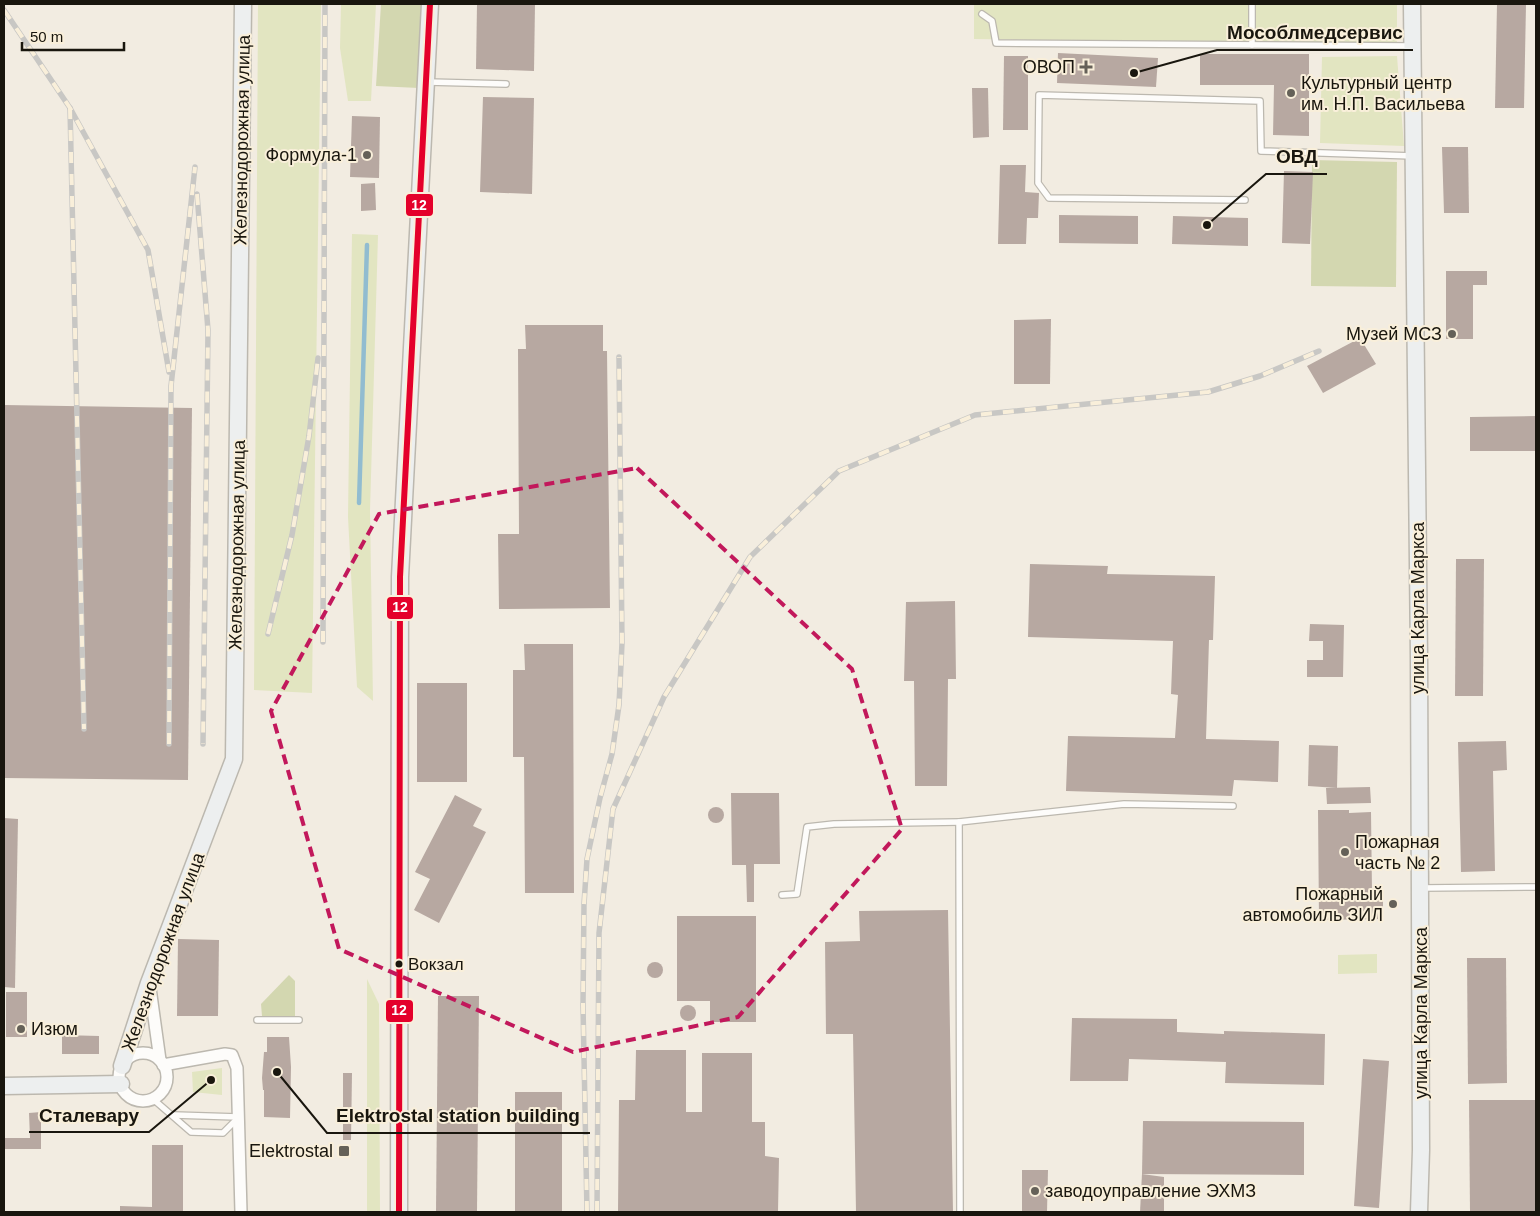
<svg xmlns="http://www.w3.org/2000/svg" width="1540" height="1216" viewBox="0 0 1540 1216" font-family="Arial,sans-serif">
  <style>
    .green { fill: #e2e5c1 }
    .forest { fill: #d3d7b0 }
    .lines { fill: none; stroke-linecap: round; stroke-linejoin: round }
    .stream { stroke: #91bcd0; stroke-width: 4.5 }
    .building { fill: #b7a8a1 }
    .lane-casing { stroke: #bcb8af; stroke-width: 8 }
    .street-casing { stroke: #bcb8af; stroke-width: 14 }
    .secondary-casing { stroke: #bcb8af; stroke-width: 19 }
    .lane { stroke: #fdfcfa; stroke-width: 5.5 }
    .street { stroke: #fdfcfa; stroke-width: 11 }
    .secondary { stroke: #edefef; stroke-width: 16 }
    .rail-casing { stroke: #c8c7c4; stroke-width: 5.5 }
    .rail { stroke: #f9efda; stroke-width: 4; stroke-dasharray: 11; stroke-linecap: butt }
    .bus-1-casing { stroke: #f9efda; stroke-width: 10 }
    .bus-1 { stroke: #e4002b; stroke-width: 6 }
    .marked { fill: none; stroke: #c2185b; stroke-width: 4; stroke-dasharray: 10 6; stroke-linejoin: round }
    .poi-dot { fill: #656158; stroke: #f9efda; stroke-width: 2 }
    .bus-dot { fill: #19160e; stroke: #f9efda; stroke-width: 2 }
    .labels { text-anchor: middle; dominant-baseline: central; stroke-width: 4; stroke-linejoin: round; paint-order: stroke }
    .bus-label { font-size: 17px; fill: #19160e; stroke: #f9efda; text-anchor: start }
    .poi-label { font-size: 18px; fill: #19160e; stroke: #f9efda; text-anchor: end }
    .street-label { font-size: 18px; fill: #19160e; stroke: #f9efda }
    .leader { fill: none; stroke: #19160e; stroke-width: 2 }
    .callout-dot { fill: #19160e; stroke: #f9efda; stroke-width: 2 }
    .callout-label { font-size: 19px; text-anchor: middle; font-weight: bold; fill: #19160e; stroke: #f9efda; stroke-width: 4; stroke-linejoin: round; paint-order: stroke }
    .line-badge { stroke: #f9efda; stroke-width: 2 }
    .badge-label { font-size: 14px; text-anchor: middle; font-weight: bold; fill: #fff }
  </style>
  <rect width="100%" height="100%" fill="#f2ece1"/>
  <g class="green">
    <polygon points="258,4 321,4 312,693 254,690"/>
    <polygon points="341,4 376,4 371,101 348,101 340,48"/>
    <polygon points="974,4 1397,4 1397,46 974,39"/>
    <polygon points="1397,56 1404,146 1320,143 1322,57"/>
    <polygon points="352,234 378,235 370,511 373,701 357,687 348,517"/>
    <polygon points="1377,954 1377,973 1338,974 1338,955"/>
    <polygon points="367,979 379,1004 380,1212 367,1212"/>
    <polygon points="222,1068 222,1095 193,1092 192,1072"/>
  </g>
  <g class="forest">
    <polygon points="381,4 421,4 419,88 376,86"/>
    <polygon points="1312,160 1397,162 1396,287 1311,286"/>
    <polygon points="289,975 295,981 295,1016 262,1016 261,1004"/>
  </g>
  <g class="lines">
    <polyline class="stream" points="359,503 367,245"/>
  </g>
  <g class="building">
    <polygon points="477,4 535,4 534,71 476,69"/>
    <polygon points="1497,4 1526,4 1524,108 1495,108"/>
    <polygon points="1058,53 1158,58 1156,87 1057,83"/>
    <polygon points="1200,54 1309,54 1309,136 1273,135 1274,85 1200,85"/>
    <polygon points="1004,56 1028,56 1028,130 1003,130"/>
    <polygon points="972,88 988,88 989,137 973,138"/>
    <polygon points="483,97 534,98 532,194 480,192"/>
    <polygon points="352,116 380,117 379,178 350,177"/>
    <polygon points="1442,147 1468,147 1469,213 1444,213"/>
    <polygon points="1000,165 1026,165 1025,192 1039,193 1038,218 1027,218 1026,244 998,244"/>
    <polygon points="1284,171 1313,172 1310,244 1282,243"/>
    <polygon points="375,183 376,210 361,211 361,184"/>
    <polygon points="1059,215 1138,216 1138,244 1059,243"/>
    <polygon points="1173,216 1248,218 1248,246 1172,244"/>
    <polygon points="1446,271 1487,271 1487,285 1473,285 1473,339 1446,339"/>
    <polygon points="1051,319 1050,384 1014,384 1014,320"/>
    <polygon points="525,325 603,325 603,351 607,351 610,608 499,609 498,534 519,534 518,349 526,349"/>
    <polygon points="1360,338 1376,364 1323,393 1307,366"/>
    <polygon points="4,405 192,408 188,780 4,778"/>
    <polygon points="1536,416 1536,451 1470,451 1470,417"/>
    <polygon points="1456,559 1484,559 1483,696 1455,696"/>
    <polygon points="1030,564 1108,566 1107,574 1215,576 1213,640 1209,640 1206,739 1279,741 1278,782 1234,780 1232,796 1066,791 1068,736 1175,738 1178,695 1171,694 1173,641 1028,637"/>
    <polygon points="955,601 956,679 948,679 947,786 915,786 914,681 904,681 906,602"/>
    <polygon points="1310,624 1344,625 1343,677 1307,677 1307,660 1323,660 1323,641 1309,641"/>
    <polygon points="524,644 573,644 574,893 525,893 524,757 513,757 513,670 525,670"/>
    <rect x="417" y="683" width="50" height="99"/>
    <polygon points="1506,741 1507,770 1493,771 1495,871 1461,872 1458,742"/>
    <polygon points="1309,745 1338,746 1337,788 1308,786"/>
    <polygon points="1370,787 1371,803 1327,804 1326,788"/>
    <polygon points="731,793 779,793 780,864 754,864 754,902 747,902 746,865 732,865"/>
    <polygon points="455,795 482,809 473,826 486,832 439,923 414,910 430,879 415,872"/>
    <circle cx="716" cy="815" r="8"/>
    <polygon points="1318,810 1349,810 1349,813 1371,812 1372,892 1383,892 1383,919 1319,920"/>
    <polygon points="4,818 18,819 15,988 4,987"/>
    <polygon points="948,910 953,1212 856,1212 853,1034 826,1034 825,942 860,941 859,911"/>
    <polygon points="677,916 756,916 756,1022 710,1022 710,1001 677,1001"/>
    <polygon points="178,939 219,940 218,1016 177,1016"/>
    <polygon points="1467,958 1506,958 1507,1083 1468,1084"/>
    <circle cx="655" cy="970" r="8"/>
    <rect x="6" y="992" width="21" height="45"/>
    <polygon points="438,996 479,996 477,1212 436,1212"/>
    <circle cx="688" cy="1013" r="8"/>
    <polygon points="1072,1018 1177,1019 1177,1032 1224,1034 1224,1031 1325,1034 1324,1085 1225,1083 1226,1062 1129,1059 1128,1081 1070,1081"/>
    <polygon points="62,1035 99,1036 99,1054 62,1054"/>
    <polygon points="267,1037 289,1037 291,1067 290,1118 264,1117 264,1090 263,1090 262,1078 264,1052 267,1052"/>
    <polygon points="636,1050 686,1050 686,1112 702,1112 702,1053 752,1053 752,1122 765,1122 765,1156 779,1158 778,1212 618,1212 619,1100 635,1100"/>
    <polygon points="1363,1059 1389,1061 1379,1208 1354,1206"/>
    <polygon points="343,1073 352,1073 351,1140 343,1140"/>
    <rect x="515" y="1092" width="47" height="120"/>
    <polygon points="1469,1100 1536,1100 1536,1212 1470,1212"/>
    <polygon points="41,1112 41,1149 4,1149 4,1138 30,1138 29,1113"/>
    <polygon points="1143,1121 1304,1122 1304,1175 1142,1174"/>
    <polygon points="152,1145 183,1145 183,1212 120,1212 120,1206 152,1207"/>
    <polygon points="1022,1170 1048,1170 1047,1212 1022,1212"/>
    <polygon points="1142,1174 1164,1177 1164,1212 1140,1212"/>
  </g>
  <g class="lines">
    <defs>
      <g id="lane">
        <polyline points="1252,4 1252,45"/>
        <polyline points="982,14 992,21 996,43 1411,46"/>
        <polyline points="428,82 506,84"/>
        <polyline points="1245,200 1049,198 1038,183 1039,95 1260,101 1261,151 1413,156"/>
        <polyline points="1422,888 1536,887"/>
        <polyline points="782,895 797,894 807,827 834,824 959,822"/>
        <polyline points="257,1020 299,1020"/>
        <polyline points="153,1099 191,1132 223,1133 237,1119"/>
        <polyline points="174,1115 238,1117"/>
        <polyline points="960,1212 959,822 1124,804 1233,806"/>
      </g>
      <g id="street">
        <polyline points="150,988 160,1060"/>
        <circle cx="143" cy="1077" r="24"/>
        <polyline points="163,1065 225,1054 232,1055 237,1068 241,1212"/>
      </g>
      <g id="secondary">
        <polyline points="1412,4 1419,658 1421,1150 1419,1212"/>
        <polyline points="122,1066 149,983 234,759 243,4"/>
        <polyline points="4,1086 121,1084"/>
        <polyline points="399,1212 400,577 430,4"/>
      </g>
    </defs>
    <use href="#lane" class="lane-casing"/>
    <use href="#street" class="street-casing"/>
    <use href="#secondary" class="secondary-casing"/>
    <use href="#lane" class="lane"/>
    <use href="#street" class="street"/>
    <use href="#secondary" class="secondary"/>
    <defs>
      <g id="rail">
        <polyline points="4,10 70,108 148,250 169,372"/>
        <polyline points="70,108 84,729"/>
        <polyline points="197,194 208,330 203,744"/>
        <polyline points="268,634 292,535 309,436 318,358"/>
        <polyline points="323,642 325,4"/>
        <polyline points="169,744 171,386 195,167"/>
        <polyline points="587,1212 583,1005 584,904 587,859 600,798 612,754 619,705 622,643 619,357"/>
        <polyline points="597,1212 599,933 613,809 664,697 750,557 839,471 975,415 1208,392 1260,376 1319,351"/>
      </g>
    </defs>
    <use href="#rail" class="rail-casing"/>
    <use href="#rail" class="rail"/>
    <defs>
      <polyline id="bus-1" points="399,1212 400,577 430,4"/>
    </defs>
    <use href="#bus-1" class="bus-1-casing"/>
    <use href="#bus-1" class="bus-1"/>
  </g>
  <path class="marked" d="M637 468 852 669 902 829 738 1017 573 1052 339 949 271 711 379 514Z"/>
  <g class="poi-dot">
    <path d="M1083.5 59.5h5v5h5v5h-5v5h-5v-5h-5v-5h5z"/>
    <circle cx="1291" cy="93" r="5"/>
    <circle cx="367" cy="155" r="5"/>
    <circle cx="1452" cy="334" r="5"/>
    <circle cx="1345" cy="852" r="5"/>
    <circle cx="1393" cy="904" r="5"/>
    <circle cx="21" cy="1029" r="5"/>
    <rect x="338" y="1145" width="12" height="12" rx="2.5"/>
    <circle cx="1035" cy="1191" r="5"/>
  </g>
  <circle class="bus-dot" cx="399" cy="964" r="4.5"/>
  <g class="labels">
    <g class="bus-label">
      <text x="408" y="964">Вокзал</text>
    </g>
    <g class="poi-label">
      <text x="1075" y="67">ОВОП</text>
      <text x="1301" y="83" text-anchor="start">Культурный центр<tspan x="1301" dy="21">им. Н.П. Васильева</tspan></text>
      <text x="357" y="155">Формула-1</text>
      <text x="1442" y="334">Музей МСЗ</text>
      <text x="1355" y="842" text-anchor="start">Пожарная<tspan x="1355" dy="21">часть № 2</tspan></text>
      <text x="1383" y="894">Пожарный<tspan x="1383" dy="21">автомобиль ЗИЛ</tspan></text>
      <text x="31" y="1029" text-anchor="start">Изюм</text>
      <text x="333" y="1151">Elektrostal</text>
      <text x="1045" y="1191" text-anchor="start">заводоуправление ЭХМЗ</text>
    </g>
    <g class="street-label">
      <text transform="translate(242 140) rotate(-89)">Железнодорожная улица</text>
      <text transform="translate(237 545) rotate(-89)">Железнодорожная улица</text>
      <text transform="translate(1418 608) rotate(-90)">улица Карла Маркса</text>
      <text transform="translate(163 952) rotate(-70)">Железнодорожная улица</text>
      <text transform="translate(1421 1013) rotate(-90)">улица Карла Маркса</text>
    </g>
  </g>
  <path class="leader" d="M1134 73L1217 50H1413M1207 225L1266 174H1327M211 1080L149 1132H29M277 1072L327 1133H590"/>
  <g class="callout-dot">
    <circle cx="1134" cy="73" r="5"/>
    <circle cx="1207" cy="225" r="5"/>
    <circle cx="211" cy="1080" r="5"/>
    <circle cx="277" cy="1072" r="5"/>
  </g>
  <g class="callout-label">
    <text x="1315" y="39">Мособлмедсервис</text>
    <text x="1297" y="163">ОВД</text>
    <text x="89" y="1122">Сталевару</text>
    <text x="458" y="1122">Elektrostal station building</text>
  </g>
  <g class="line-badge">
    <rect x="405" y="193" width="29" height="24" rx="5" fill="#e4002b"/>
    <rect x="386" y="596" width="28" height="24" rx="5" fill="#e4002b"/>
    <rect x="385" y="999" width="29" height="24" rx="5" fill="#e4002b"/>
  </g>
  <g class="badge-label">
    <text x="419" y="210">12</text>
    <text x="400" y="612">12</text>
    <text x="399" y="1015">12</text>
  </g>
  <rect width="1540" height="1216" fill="none" stroke="#19160e" stroke-width="10"/>
  <path d="M22 42v8h102v-8" fill="none" stroke="#19160e" stroke-width="2.5"/>
  <text x="30" y="42" font-size="15" fill="#19160e" stroke="#f9efda" stroke-width="4" paint-order="stroke">50 m</text>
</svg>
